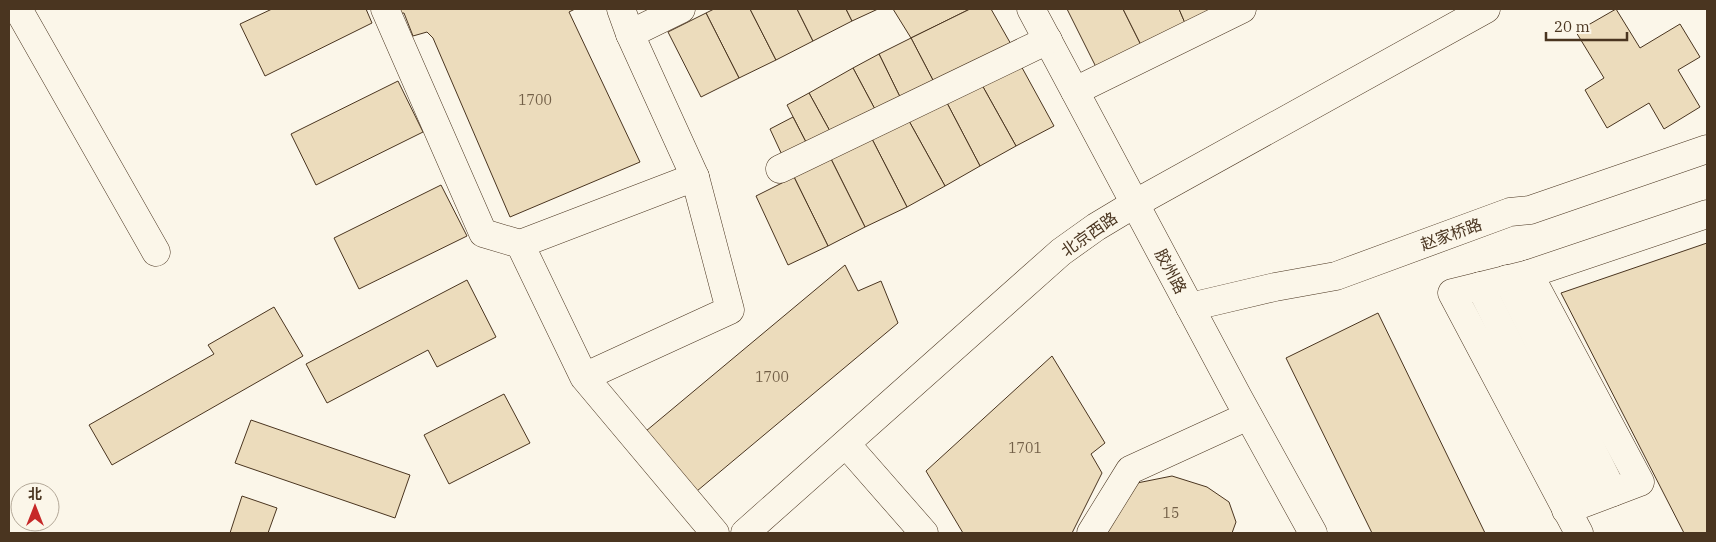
<svg xmlns="http://www.w3.org/2000/svg" width="1716" height="542" viewBox="0 0 1716 542" font-family="'IBM Plex Serif','Noto Sans SC',serif">
  <style>
    .building { fill: #ecdcbc; stroke: #4a3520 }
    .lines { fill: none; stroke-linecap: round; stroke-linejoin: round }
    .minor-casing { stroke: #4a3520; stroke-width: 29 }
    .major-casing { stroke: #4a3520; stroke-width: 29 }
    .minor { stroke: #fbf6e9; stroke-width: 28 }
    .major { stroke: #fbf6e9; stroke-width: 28 }
    .labels { text-anchor: middle; dominant-baseline: central; stroke-width: 4; stroke-linejoin: round; paint-order: stroke }
    .number-label { font-size: 14px; fill: #725f47 }
    .street-label { font-size: 16px; fill: #4a3520; stroke: #fbf6e9 }
  </style>
  <rect width="100%" height="100%" fill="#fbf6e9"/>
  <g class="building">
    <polygon points="272,9 366,9 372,23 265,76 240,24"/>
    <polygon points="393,9 575,9 569,12 640,162 510,217 433,38 427,32 413,36 404,13 395,14"/>
    <polygon points="714,9 750,9 776,60 739,78 706,13"/>
    <polygon points="750,9 797,9 813,41 776,60"/>
    <polygon points="797,9 846,9 852,21 813,41"/>
    <polygon points="846,9 878,9 852,21"/>
    <polygon points="893,9 970,9 911,38"/>
    <polygon points="970,9 991,9 1012,46 935,84 911,38"/>
    <polygon points="1067,9 1123,9 1141,45 1096,67"/>
    <polygon points="1123,9 1179,9 1185,23 1141,45"/>
    <polygon points="1179,9 1213,9 1185,23"/>
    <polygon points="1616,9 1640,48 1680,24 1700,57 1678,70 1700,107 1664,129 1649,103 1607,128 1585,90 1604,78 1576,32"/>
    <polygon points="706,13 739,78 701,97 668,32"/>
    <polygon points="911,38 935,84 902,101 879,54"/>
    <polygon points="879,54 902,101 877,113 853,68"/>
    <polygon points="1020,64 1054,126 1016,146 982,85"/>
    <polygon points="853,68 877,113 831,133 809,93"/>
    <polygon points="398,81 423,132 316,185 291,134"/>
    <polygon points="982,85 1016,146 980,166 947,103"/>
    <polygon points="809,93 831,133 808,146 787,105"/>
    <polygon points="947,103 980,166 945,186 909,121"/>
    <polygon points="793,117 808,146 783,157 770,129"/>
    <polygon points="909,121 945,186 907,207 872,139"/>
    <polygon points="872,139 907,207 865,227 831,159"/>
    <polygon points="831,159 865,227 828,246 794,177"/>
    <polygon points="794,177 828,246 788,265 756,196"/>
    <polygon points="441,185 467,236 359,289 334,238"/>
    <polygon points="1707,243 1707,533 1684,533 1561,293"/>
    <polygon points="845,265 858,291 881,281 898,323 697,491 646,431"/>
    <polygon points="467,280 496,337 437,367 428,350 327,403 306,364"/>
    <polygon points="274,307 303,356 112,465 89,425 214,354 208,345"/>
    <polygon points="1378,313 1485,533 1372,533 1286,358"/>
    <polygon points="1052,356 1105,443 1091,454 1102,473 1072,533 963,533 926,471"/>
    <polygon points="504,394 530,443 449,484 424,435"/>
    <polygon points="251,420 410,475 395,518 235,463"/>
    <polygon points="1172,476 1207,487 1229,502 1236,522 1232,533 1103,533 1137,483"/>
    <polygon points="242,496 277,508 268,533 230,533"/>
  </g>
  <g class="lines">
    <defs>
      <g id="minor">
        <polyline points="18,9 156,252"/>
        <polyline points="385,9 483,233 520,244"/>
        <polyline points="621,9 630,34 695,177"/>
        <polyline points="1031,9 1238,397 1313,533"/>
        <polyline points="630,34 681,9"/>
        <polyline points="1075,91 1242,9"/>
        <polyline points="780,169 1048,40"/>
        <polyline points="1529,274 1640,482 1566,510"/>
        <polyline points="1507,279 1613,492"/>
        <polyline points="1480,286 1588,501"/>
        <polyline points="1190,307 1275,287 1336,276 1510,212 1530,210 1707,149"/>
        <polyline points="584,377 730,310 695,177 520,244 584,377 715,533"/>
        <polyline points="846,444 924,533"/>
        <polyline points="1091,533 1130,470 1248,416"/>
        <polyline points="1579,533 1452,293 1529,274 1707,214"/>
      </g>
      <polyline id="major" points="745,533 1061,252 1096,227 1136,203 1486,9"/>
    </defs>
    <use href="#minor" class="minor-casing"/>
    <use href="#major" class="major-casing"/>
    <use href="#minor" class="minor"/>
    <use href="#major" class="major"/>
  </g>
  <g class="labels">
    <g class="number-label">
      <text x="535" y="100">1700</text>
      <text x="772" y="377">1700</text>
      <text x="1025" y="448">1701</text>
      <text x="1171" y="513">15</text>
    </g>
    <g class="street-label">
      <text transform="translate(1089 234) rotate(-35)">北京西路</text>
      <text transform="translate(1451 234) rotate(-20)">赵家桥路</text>
      <text transform="translate(1171 271) rotate(62)">胶州路</text>
    </g>
  </g>
  <rect width="1716" height="542" fill="none" stroke="#4a3520" stroke-width="20"/>
  <g transform="translate(35 507)"><circle r="24" fill="#fbf6e9" stroke="#b4a999"/>
  <path d="M0-4L9 19L0 12L-9 19Z" fill="#c62828"/>
  <text y="-8" font-size="14" font-weight="bold" text-anchor="middle" fill="#4a3520">北</text>
  </g>
  <path d="M1546 32v8h81v-8" fill="none" stroke="#4a3520" stroke-width="2.5"/>
  <text x="1554" y="32" font-size="15" fill="#4a3520" stroke="#fbf6e9" stroke-width="4" paint-order="stroke">20 m</text>
</svg>
